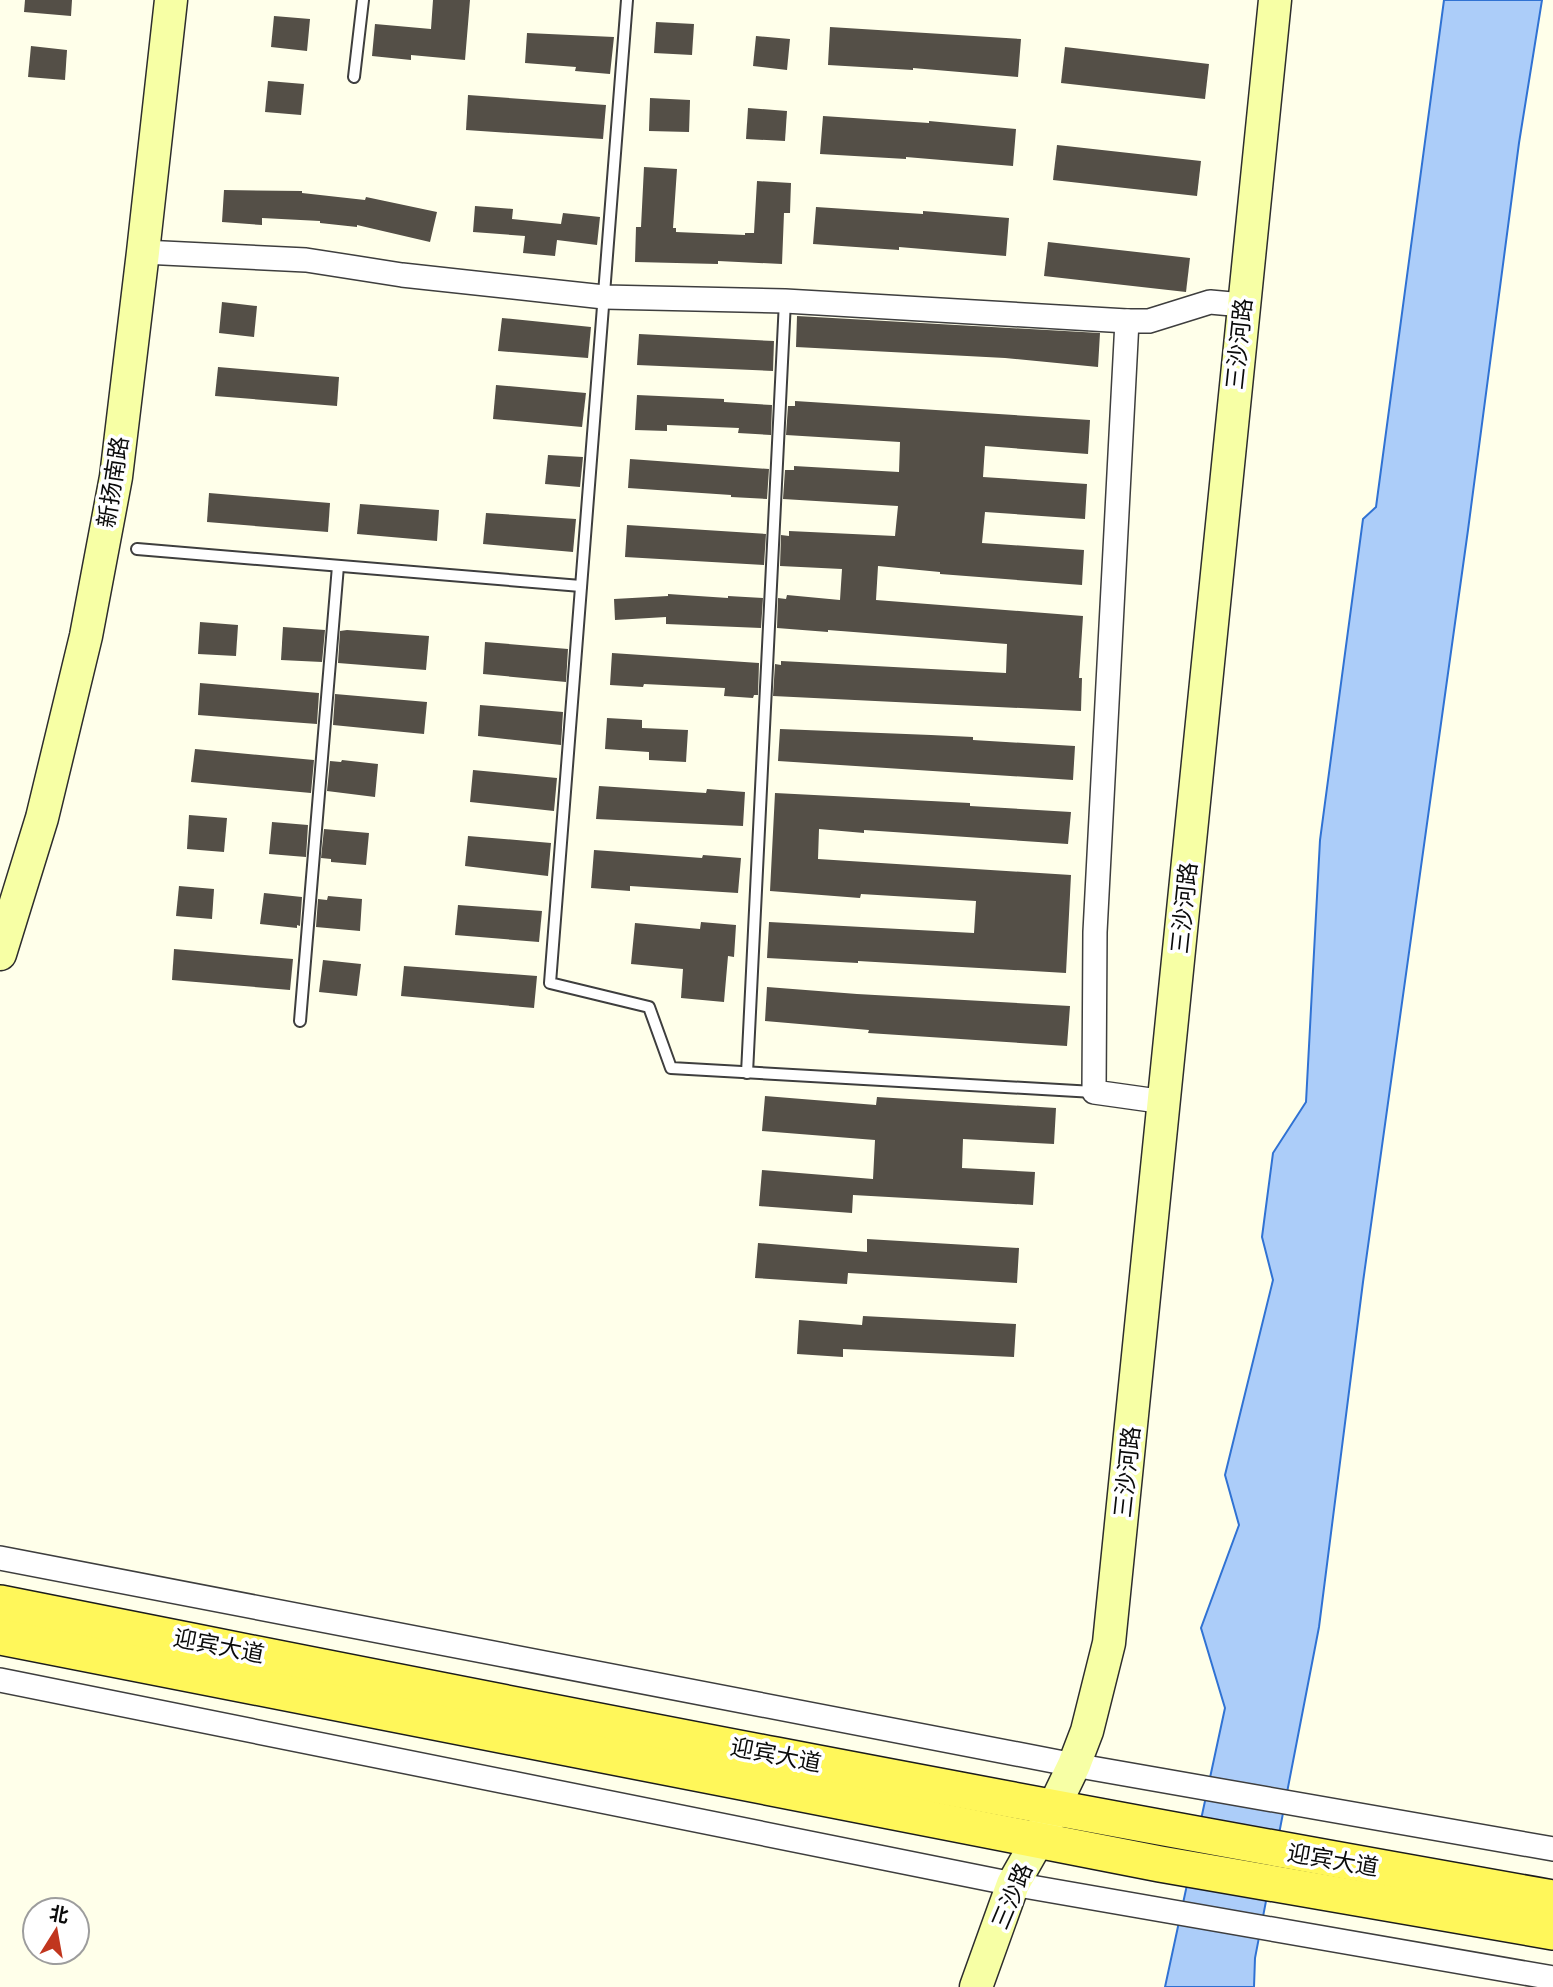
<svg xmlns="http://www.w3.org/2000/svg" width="1553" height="1987" viewBox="0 0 1553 1987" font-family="'Crimson Pro','Noto Sans SC',serif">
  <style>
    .water { fill: #accdf9; stroke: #3072d3; stroke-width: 2 }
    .building { fill: #544f47 }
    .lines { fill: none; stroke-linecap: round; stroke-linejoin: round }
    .lane-casing { stroke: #3e3e3e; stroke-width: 14 }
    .street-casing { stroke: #3e3e3e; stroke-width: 26 }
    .secondary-casing { stroke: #2d2d2d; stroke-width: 35 }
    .primary-casing { stroke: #1c1c1c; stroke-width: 38 }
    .lane { stroke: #fff; stroke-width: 10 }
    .street { stroke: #fff; stroke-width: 23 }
    .secondary { stroke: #f7ffa5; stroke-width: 32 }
    .primary { stroke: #fff75a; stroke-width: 35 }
    .labels { text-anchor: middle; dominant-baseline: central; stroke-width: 7; stroke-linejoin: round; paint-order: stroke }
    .street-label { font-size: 23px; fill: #0b0b0b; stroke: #fff }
  </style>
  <rect width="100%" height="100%" fill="#ffffea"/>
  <polygon class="water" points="1444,0 1542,0 1519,143 1468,530 1363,1282 1319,1627 1255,1958 1254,1987 1165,1987 1225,1708 1201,1628 1239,1525 1225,1475 1273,1280 1262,1237 1273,1153 1306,1102 1320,840 1363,519 1376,507"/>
  <g class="building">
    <polygon points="25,0 72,0 71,16 24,12"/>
    <polygon points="433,0 470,0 465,60 411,55 411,60 372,56 375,24 431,29"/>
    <polygon points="274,16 310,19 307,51 271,47"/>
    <polygon points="656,22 694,24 692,55 654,53"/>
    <polygon points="830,27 1021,39 1018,77 913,68 913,70 828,65"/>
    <polygon points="527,33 614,37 610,74 575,71 576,67 525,63"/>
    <polygon points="756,36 790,39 787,70 753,66"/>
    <polygon points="31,46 67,50 65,80 28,77"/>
    <polygon points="1065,47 1209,64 1205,99 1061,83"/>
    <polygon points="268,81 304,84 301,115 265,112"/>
    <polygon points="468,95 606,105 603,139 466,130"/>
    <polygon points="650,98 690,100 689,132 649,131"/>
    <polygon points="748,108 787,111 785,141 746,139"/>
    <polygon points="823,116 929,123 929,121 1016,129 1013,166 906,157 906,159 820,154"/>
    <polygon points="1057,145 1201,161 1197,196 1053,180"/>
    <polygon points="644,167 677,169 673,228 676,228 676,232 745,235 745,233 754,233 757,181 791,183 790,213 784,213 782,264 718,261 718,264 635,262 636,227 641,227"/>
    <polygon points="224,190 302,191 302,193 365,200 366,197 437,212 430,242 357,225 357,227 320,223 320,221 262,218 262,225 222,222"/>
    <polygon points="475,206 513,209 512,219 561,224 563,213 600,217 597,245 557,240 555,256 523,253 525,236 473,232"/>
    <polygon points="816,207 923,214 923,211 1009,218 1006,256 899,247 899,250 813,244"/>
    <polygon points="1048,242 1190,258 1186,292 1044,276"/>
    <polygon points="222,302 257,306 254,337 219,333"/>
    <polygon points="797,316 1100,333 1098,367 1005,358 796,347"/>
    <polygon points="502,318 591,327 588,358 498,351"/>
    <polygon points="639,334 774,341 773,371 637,365"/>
    <polygon points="218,367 339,377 337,406 215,396"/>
    <polygon points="496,385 586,393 582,427 493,419"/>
    <polygon points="637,395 724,399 724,402 772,405 771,435 738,433 739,428 667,425 667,431 635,430"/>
    <polygon points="795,401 1090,420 1088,454 985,446 983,477 1087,484 1085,519 985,512 982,543 1084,550 1082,585 940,574 940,572 878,566 876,600 1083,616 1079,678 1082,678 1081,711 773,696 775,664 781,665 781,661 1006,673 1007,644 828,630 828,632 777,628 778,598 786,599 787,595 840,600 842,569 780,566 781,535 789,536 789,531 895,536 898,506 783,499 785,470 794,470 794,466 899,472 900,442 786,435 788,406 795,406"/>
    <polygon points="548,455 583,457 580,487 545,484"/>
    <polygon points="630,459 769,469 767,499 731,497 731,495 628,488"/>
    <polygon points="209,493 330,503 328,532 207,522"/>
    <polygon points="360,504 439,510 437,541 357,534"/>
    <polygon points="486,513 576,519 573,552 483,544"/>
    <polygon points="627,525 766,534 764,565 625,557"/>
    <polygon points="668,594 728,598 728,596 763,598 761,628 666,624 666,617 615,620 614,599 668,596"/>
    <polygon points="200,622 238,625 236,656 198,654"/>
    <polygon points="283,627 325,630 322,662 281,660"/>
    <polygon points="347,630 429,636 426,670 338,663 340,631"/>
    <polygon points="485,642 568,649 566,682 483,674"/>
    <polygon points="612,653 759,663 758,695 754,695 753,698 724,696 725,688 644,684 643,687 610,685"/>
    <polygon points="200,683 319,693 317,724 198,715"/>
    <polygon points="335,694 427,702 424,734 333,725"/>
    <polygon points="480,705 563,712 561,745 478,736"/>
    <polygon points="607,718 642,720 642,728 688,730 686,762 649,760 649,752 605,749"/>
    <polygon points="780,729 931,735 973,737 973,740 1075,746 1073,780 778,761"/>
    <polygon points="195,749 314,760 311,793 191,782"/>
    <polygon points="342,760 378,764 375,797 327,791 330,761 341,762"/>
    <polygon points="473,770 557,778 554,811 470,802"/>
    <polygon points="599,786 706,793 707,789 745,792 743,826 596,819"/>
    <polygon points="775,793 970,803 970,806 1071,812 1068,844 864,830 864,833 819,829 818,859 1071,875 1066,973 858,961 858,963 767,958 769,922 974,933 976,901 861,894 860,898 770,891"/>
    <polygon points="189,815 227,818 224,852 187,849"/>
    <polygon points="272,822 308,825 306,857 269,854"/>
    <polygon points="324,829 369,833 366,865 331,862 331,859 321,858"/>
    <polygon points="468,836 551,843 548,876 465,866"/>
    <polygon points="594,850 702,858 703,855 741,858 738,893 630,886 630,891 591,888"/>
    <polygon points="179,886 214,889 212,919 176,916"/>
    <polygon points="264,893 302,897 300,926 297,925 297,928 260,924"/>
    <polygon points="328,896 362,899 360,931 316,927 318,899 327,900"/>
    <polygon points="458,905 542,911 539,942 455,935"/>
    <polygon points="701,922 736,925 734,957 728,956 724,1002 681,998 683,969 631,964 635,923 700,929"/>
    <polygon points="174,949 293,959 290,990 172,980"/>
    <polygon points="323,960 361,964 357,996 319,992"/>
    <polygon points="404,966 537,976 534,1008 401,996"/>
    <polygon points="767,987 857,994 1070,1006 1067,1046 868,1033 869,1030 765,1021"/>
    <polygon points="765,1096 876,1105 877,1097 1056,1108 1054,1144 963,1139 962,1168 1035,1172 1033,1205 853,1195 852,1213 759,1206 762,1170 873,1179 875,1140 762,1131"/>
    <polygon points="867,1239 1019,1248 1017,1283 848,1273 847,1284 755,1278 758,1243 867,1252"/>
    <polygon points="863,1316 1016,1324 1014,1357 843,1349 843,1357 797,1354 799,1320 862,1325"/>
  </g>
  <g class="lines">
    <defs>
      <g id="lane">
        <polyline points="627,0 550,983 649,1007 671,1068 1094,1092"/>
        <polyline points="354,77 363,0"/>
        <polyline points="137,549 581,586"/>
        <polyline points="300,1021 338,566"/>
        <polyline points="747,1073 785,301"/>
      </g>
      <g id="street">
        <polyline points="143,252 306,260 402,275 604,297 785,301 1127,321 1149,321 1210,302 1243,305"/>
        <polyline points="1127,321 1095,932 1094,1092 1165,1102"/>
        <polyline points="0,1558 1074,1765 1553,1849"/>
        <polyline points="0,1680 1013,1884 1553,1978"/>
      </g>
      <g id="secondary">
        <polyline points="0,954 42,818 86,636 116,477 143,252 171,0"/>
        <polyline points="976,1987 1013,1884 1038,1840 1074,1765 1087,1731 1109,1643 1275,0"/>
      </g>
      <g id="primary">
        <path d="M0 1603C517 1706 1034 1807 1553 1898"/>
        <polyline points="0,1637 1160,1864 1553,1932"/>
      </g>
    </defs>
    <use href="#lane" class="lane-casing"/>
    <use href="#street" class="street-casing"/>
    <use href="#secondary" class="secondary-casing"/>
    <use href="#primary" class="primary-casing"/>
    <use href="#lane" class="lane"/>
    <use href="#street" class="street"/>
    <use href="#secondary" class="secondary"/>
    <use href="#primary" class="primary"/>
  </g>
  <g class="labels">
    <g class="street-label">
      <text transform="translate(1239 344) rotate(-84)">三沙河路</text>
      <text transform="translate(113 482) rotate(-81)">新扬南路</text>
      <text transform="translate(1184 908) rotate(-84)">三沙河路</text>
      <text transform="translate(1127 1472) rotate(-84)">三沙河路</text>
      <text transform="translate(219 1646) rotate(11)">迎宾大道</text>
      <text transform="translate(776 1755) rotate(11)">迎宾大道</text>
      <text transform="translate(1333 1860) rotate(10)">迎宾大道</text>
      <text transform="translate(1012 1896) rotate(-67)">三沙路</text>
    </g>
  </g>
  <g transform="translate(56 1931) rotate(11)"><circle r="33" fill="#ffffff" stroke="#9d9d9d" stroke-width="2"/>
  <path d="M0-5L12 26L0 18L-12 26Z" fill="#c1361e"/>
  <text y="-10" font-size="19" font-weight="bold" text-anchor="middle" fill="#0b0b0b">北</text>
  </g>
</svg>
